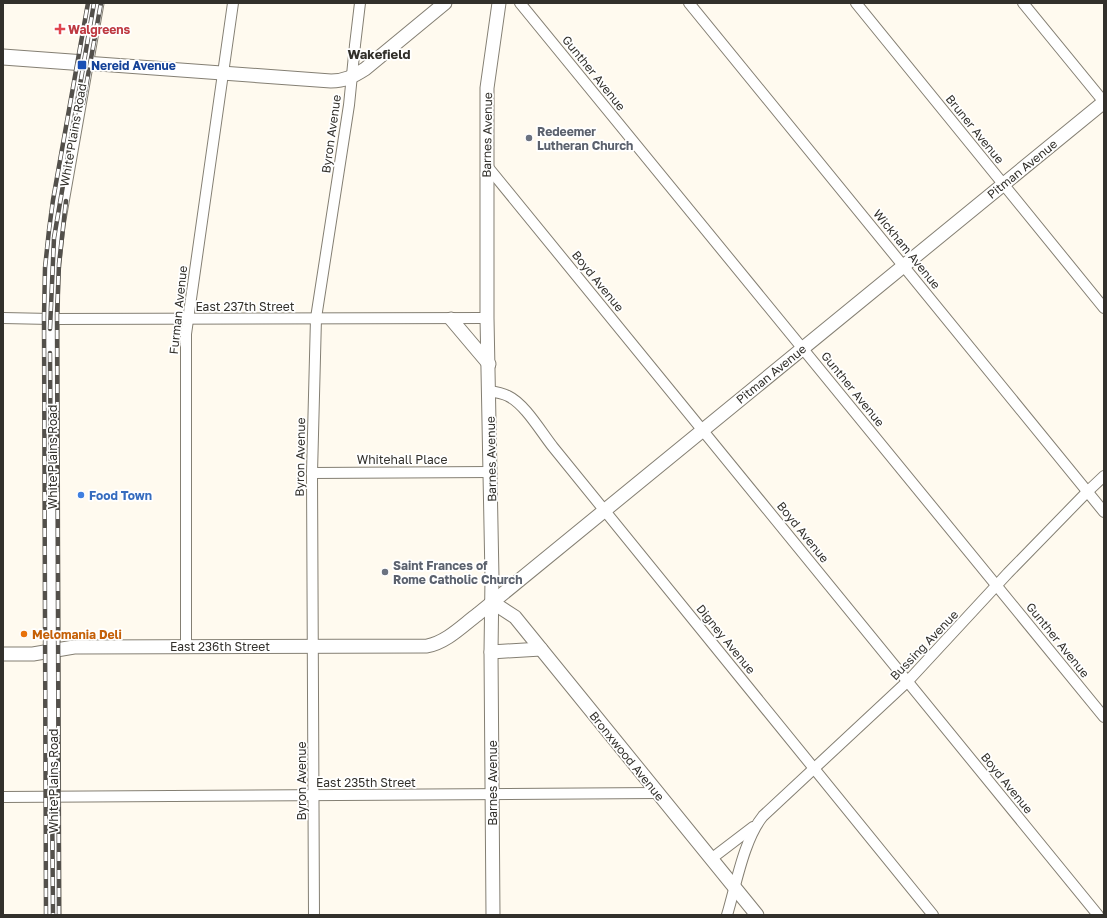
<svg xmlns="http://www.w3.org/2000/svg" width="1107" height="918" viewBox="0 0 1107 918" font-family="'Golos Text',sans-serif">
  <style>
    .lines { fill: none; stroke-linecap: round; stroke-linejoin: round }
    .minor-casing { stroke: #847f73; stroke-width: 12 }
    .tertiary-casing { stroke: #847f73; stroke-width: 15 }
    .secondary-casing { stroke: #847f73; stroke-width: 17 }
    .minor { stroke: #fff; stroke-width: 10 }
    .tertiary { stroke: #fff; stroke-width: 13 }
    .secondary { stroke: #fff; stroke-width: 15 }
    .rail-casing { stroke: #53504b; stroke-width: 4.5 }
    .rail { stroke: #fff; stroke-width: 3; stroke-dasharray: 9; stroke-linecap: butt }
    .health-dot { fill: #e0444e; stroke: #fff; stroke-width: 1.5 }
    .transit-dot { fill: #1a4fb4; stroke: #fff; stroke-width: 1.5 }
    .worship-dot { fill: #6b7280; stroke: #fff; stroke-width: 1.5 }
    .shop-dot { fill: #3f7fe0; stroke: #fff; stroke-width: 1.5 }
    .food-dot { fill: #e8710a; stroke: #fff; stroke-width: 1.5 }
    .labels { text-anchor: middle; dominant-baseline: central; stroke-width: 3.5; stroke-linejoin: round; paint-order: stroke }
    .health-label { font-size: 12px; font-weight: bold; fill: #be3a42; stroke: #fff; text-anchor: start }
    .transit-label { font-size: 12px; font-weight: bold; fill: #164399; stroke: #fff; text-anchor: start }
    .street-label { font-size: 12px; fill: #32302b; stroke: #fff }
    .worship-label { font-size: 12px; font-weight: bold; fill: #5b616d; stroke: #fff; text-anchor: start }
    .shop-label { font-size: 12px; font-weight: bold; fill: #366cbe; stroke: #fff; text-anchor: start }
    .food-label { font-size: 12px; font-weight: bold; fill: #c56008; stroke: #fff; text-anchor: start }
    .neighbourhood-label { font-size: 13px; font-weight: bold; fill: #32302b; stroke: #fff }
  </style>
  <rect width="100%" height="100%" fill="#fffaef"/>
  <g class="lines">
    <defs>
      <g id="minor">
        <polyline points="520,3 1104,717"/>
        <polyline points="689,3 1104,512"/>
        <polyline points="856,3 1104,308"/>
        <polyline points="1023,3 1104,102"/>
        <polyline points="487,166 1098,915"/>
        <polyline points="3,318 51,319 487,318"/>
        <path d="M489 391C496 392 502 393 508 396 525 404 541 432 553 447L933 915"/>
        <polyline points="312,473 491,472"/>
        <polyline points="186,646 186,334 233,3"/>
        <polyline points="3,797 657,793"/>
        <polyline points="711,859 753,827"/>
        <polyline points="314,915 312,473 316,318 349,105 355,45 360,3"/>
        <path d="M727 915C736 885 744 839 763 816L908 681 1008 573 1087 492 1104 476"/>
      </g>
      <g id="tertiary">
        <path d="M85 63 331 81C345 81 354 76 365 69L445 3"/>
        <polyline points="451,319 489,364"/>
        <polyline points="492,602 515,617 757,915"/>
        <polyline points="491,652 541,649"/>
        <path d="M3 654H33L74 647 427 646C447 642 462 626 478 614L1104 102"/>
        <polyline points="493,915 491,652 492,578 487,318 487,88 499,3"/>
      </g>
      <g id="secondary">
        <polyline points="3,57 85,63"/>
        <polyline points="53,915 51,334 52,273 57,225 96,3"/>
      </g>
    </defs>
    <use href="#minor" class="minor-casing"/>
    <use href="#tertiary" class="tertiary-casing"/>
    <use href="#secondary" class="secondary-casing"/>
    <use href="#minor" class="minor"/>
    <use href="#tertiary" class="tertiary"/>
    <use href="#secondary" class="secondary"/>
    <defs>
      <g id="rail">
        <polyline points="83,103 101,3"/>
        <polyline points="50,329 54,238 94,3"/>
        <polyline points="50,353 51,503"/>
        <polyline points="52,787 53,915"/>
        <polyline points="46,915 44,317 45,268 49,230 53,200 88,3"/>
        <polyline points="59,915 57,314 59,264 66,201"/>
      </g>
    </defs>
    <use href="#rail" class="rail-casing"/>
    <use href="#rail" class="rail"/>
  </g>
  <path class="health-dot" d="M58 23h4v4h4v4h-4v4h-4v-4h-4v-4h4z"/>
  <rect class="transit-dot" x="77" y="60" width="10" height="10" rx="2"/>
  <g class="worship-dot">
    <circle cx="529" cy="138" r="4"/>
    <circle cx="385" cy="572" r="4"/>
  </g>
  <circle class="shop-dot" cx="81" cy="495" r="4"/>
  <circle class="food-dot" cx="24" cy="634" r="4"/>
  <g class="labels">
    <g class="health-label">
      <text x="68" y="29">Walgreens</text>
    </g>
    <g class="transit-label">
      <text x="91" y="65">Nereid Avenue</text>
    </g>
    <g class="street-label">
      <text transform="translate(594 73) rotate(51)">Gunther Avenue</text>
      <text transform="translate(975 129) rotate(51)">Bruner Avenue</text>
      <text transform="translate(331 134) rotate(-82)">Byron Avenue</text>
      <text transform="translate(73 135) rotate(-80)">White Plains Road</text>
      <text transform="translate(487 135) rotate(-89)">Barnes Avenue</text>
      <text transform="translate(1022 169) rotate(-39)">Pitman Avenue</text>
      <text transform="translate(907 249) rotate(51)">Wickham Avenue</text>
      <text transform="translate(598 281) rotate(51)">Boyd Avenue</text>
      <text x="245" y="306">East 237th Street</text>
      <text transform="translate(178 310) rotate(-84)">Furman Avenue</text>
      <text transform="translate(771 374) rotate(-39)">Pitman Avenue</text>
      <text transform="translate(853 389) rotate(51)">Gunther Avenue</text>
      <text transform="translate(52 457) rotate(-90)">White Plains Road</text>
      <text transform="translate(300 457) rotate(-89)">Byron Avenue</text>
      <text x="402" y="459">Whitehall Place</text>
      <text transform="translate(491 459) rotate(-91)">Barnes Avenue</text>
      <text transform="translate(803 532) rotate(51)">Boyd Avenue</text>
      <text transform="translate(726 639) rotate(51)">Digney Avenue</text>
      <text transform="translate(1058 640) rotate(51)">Gunther Avenue</text>
      <text transform="translate(924 645) rotate(-46)">Bussing Avenue</text>
      <text x="220" y="646">East 236th Street</text>
      <text transform="translate(627 756) rotate(51)">Bronxwood Avenue</text>
      <text transform="translate(53 781) rotate(-90)">White Plains Road</text>
      <text transform="translate(301 781) rotate(-90)">Byron Avenue</text>
      <text x="366" y="782">East 235th Street</text>
      <text transform="translate(492 783) rotate(-90)">Barnes Avenue</text>
      <text transform="translate(1007 783) rotate(51)">Boyd Avenue</text>
    </g>
    <g class="worship-label">
      <text x="537" y="131">Redeemer<tspan x="537" dy="14">Lutheran Church</tspan></text>
      <text x="393" y="565">Saint Frances of<tspan x="393" dy="14">Rome Catholic Church</tspan></text>
    </g>
    <g class="shop-label">
      <text x="89" y="495">Food Town</text>
    </g>
    <g class="food-label">
      <text x="32" y="634">Melomania Deli</text>
    </g>
    <g class="neighbourhood-label">
      <text x="379" y="54">Wakefield</text>
    </g>
  </g>
  <rect width="1107" height="918" fill="none" stroke="#32302b" stroke-width="8"/>
</svg>
